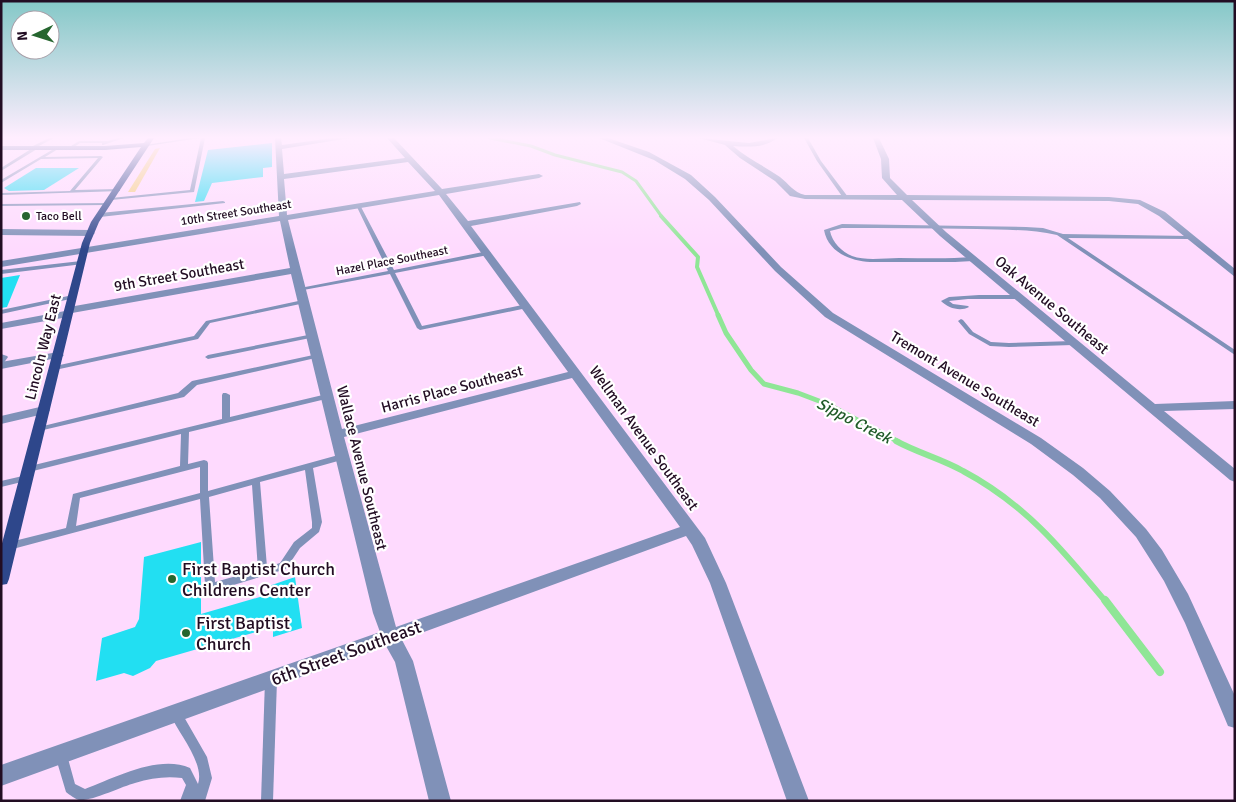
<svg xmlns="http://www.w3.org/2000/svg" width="1236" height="802" viewBox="0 0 1236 802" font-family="Signika,sans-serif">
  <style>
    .green { fill: #f4cc72 }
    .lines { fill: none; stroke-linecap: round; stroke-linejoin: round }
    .stream-far4 { stroke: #8fe696; stroke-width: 3 }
    .stream-far3 { stroke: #8fe696; stroke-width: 4 }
    .stream-far2 { stroke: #8fe696; stroke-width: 5 }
    .stream-far1 { stroke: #8fe696; stroke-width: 6 }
    .stream { stroke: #8fe696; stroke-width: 8 }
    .building { fill: #22dff2 }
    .service { fill: #8091b8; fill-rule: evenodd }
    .minor { fill: #8091b8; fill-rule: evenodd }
    .tertiary { fill: #8091b8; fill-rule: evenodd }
    .primary { fill: #2e478b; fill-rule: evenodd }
    .poi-dot { fill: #26662f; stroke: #fff; stroke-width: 2 }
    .labels { text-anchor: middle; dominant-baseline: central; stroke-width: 4.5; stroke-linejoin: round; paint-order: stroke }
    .far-street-label { font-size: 12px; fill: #220d23; stroke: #fff }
    .far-poi-label { font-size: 12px; fill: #220d23; stroke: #fff; text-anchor: start }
    .street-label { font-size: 15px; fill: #220d23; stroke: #fff }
    .water-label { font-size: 16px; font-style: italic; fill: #215b29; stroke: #fff }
    .near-poi-label { font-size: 18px; fill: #220d23; stroke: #fff; text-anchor: start }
    .near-street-label { font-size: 18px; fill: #220d23; stroke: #fff }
  </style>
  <rect width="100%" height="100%" fill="#fedafe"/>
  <polygon class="green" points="160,148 135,192 128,192 155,149"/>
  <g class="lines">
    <polyline class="stream-far4" points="490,138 531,146 555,155 622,172 636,181 662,217"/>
    <polyline class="stream-far3" points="661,216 698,257 697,267 719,317"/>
    <polyline class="stream-far2" points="718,315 726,333 751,370 764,384 798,393 827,404 899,442"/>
    <path class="stream-far1" d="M896 441C918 453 942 459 963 471 1025 504 1062 549 1106 602"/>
    <polyline class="stream" points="1105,600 1160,672"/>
  </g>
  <g class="building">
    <polygon points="272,143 272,167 263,168 263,177 212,183 204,201 195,202 208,150"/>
    <polygon points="36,168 79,168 44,190 9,191 4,188"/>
    <polygon points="20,275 7,307 1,308 1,278"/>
    <polygon points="201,542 201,614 270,594 269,586 295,577 302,628 273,637 273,627 156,661 150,668 133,676 124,673 96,681 102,638 135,627 139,619 144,557"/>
  </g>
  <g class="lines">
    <g class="service">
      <polygon points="49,138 54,138 37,147 37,149 1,171 1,168 31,149 31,147"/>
      <polygon points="118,138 124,138 103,145 102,145 102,143 80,143 71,149 68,148 79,141 108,141"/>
      <polygon points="190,138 200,138 147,146 145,145"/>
      <polygon points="201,138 205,138 194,192 111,200 109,199 111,198 190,190"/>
      <polygon points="804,138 808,138 821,161 848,197 848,199 844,199 817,161"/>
      <polygon points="57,147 58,147 58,149 45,157 101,156 103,157 75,190 118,189 120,189 120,191 1,195 1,193 70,191 98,158 41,159 1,183 1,180"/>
      <polygon points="223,201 225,202 225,203 100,217 97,215 100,213"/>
      <polygon points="109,203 109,205 107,205 1,206 1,204"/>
      <polygon points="356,204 360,205 394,270 488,251 491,253 488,255 395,273 422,326 527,304 530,306 527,308 420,330 417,328 390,274 298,291 298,289 300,288 388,271 356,205"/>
      <path d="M842 224 1026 227 1043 228 1063 234 1190 236 1191 237 1188 239 1068 238 1235 350V355L1057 235C1031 229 1004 230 977 229 932 228 887 228 842 228L830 231C832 242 842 252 852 256 866 261 884 258 899 258 924 258 948 259 973 257L976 259 973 261 955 262H870C850 261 828 252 824 230Z"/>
      <polygon points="81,261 83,262 83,264 1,274 1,270"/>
      <polygon points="73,295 75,296 75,298 1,314 1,310"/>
      <path d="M979 295H1018L1021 297 1018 299H968L949 301 953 304 968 306 969 307C960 312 948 308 941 301L949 297Z"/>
      <polygon points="303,300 306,302 305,303 210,323 198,339 55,370 51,368 55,366 194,336 206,321"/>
      <polygon points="961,319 963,320 973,332 991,342 1009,343 1073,341 1076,343 1073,345 1009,347 990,346 969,334 958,321"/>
      <polygon points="313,334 316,336 315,337 208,359 205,357 208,355"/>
      <polygon points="1,354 7,356 8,357 3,364 1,365"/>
      <polygon points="318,354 320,355 321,356 320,357 197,385 184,397 39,431 35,429 39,427 178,393 192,381"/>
      <path d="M223 393H226L230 395V417L327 394 331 396 330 398 189 432 188 464 204 460 207 461 208 463V491L342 454 345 455 346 457 345 459 313 468 322 522 319 532 300 548 286 569 217 590 206 588 205 585 200 499 9 550 6 549 4 546 6 543 66 528 73 494 180 466 181 434 29 472 26 471 25 469 26 467 222 419V395ZM200 467V493L76 526 80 498ZM305 470 312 522V528L294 542 280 563 267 567 260 482ZM252 485 258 570 215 582 209 497Z"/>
      <polygon points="27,475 30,476 31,478 30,480 1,487 1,481"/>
      <polygon points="271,675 275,676 277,680 273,801 261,801 265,680 267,676"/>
      <path d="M176 709 180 710 207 757 212 778 205 801H180L186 785 182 778C166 776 151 778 135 783 123 786 90 802 79 800 75 799 70 795 66 792L55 755 57 751 61 749 65 751 67 755 75 784 85 789C114 778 159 754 190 768L198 784C205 763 178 733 170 714L172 710Z"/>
    </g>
    <g class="minor">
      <path d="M275 138H281L282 145 332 138H350L282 149 284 174 405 158 387 138H394L442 189 539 174 543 176 539 178 446 194 468 221 580 202 581 204 577 206 471 226 705 538 726 583 809 801H787L710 583 692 545 686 536 402 640 413 661 451 801H429L395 662 386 646 1 786V765L380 632 373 613 291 274 72 313V316L68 317 1 329V323L65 311V308L69 307 290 268 280 221 1 267V261L279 216ZM408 162 435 191 287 215 284 179ZM439 195 568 372 342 429 288 220ZM572 378 680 527 396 627 344 437Z"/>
      <path d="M699 138 749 143 777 138C765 148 748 147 733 146 747 158 764 166 780 177 789 184 793 192 805 195H897L882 178 881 159 873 138H879L889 159 890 178 907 195 1109 197 1140 200 1165 212 1235 269V277L1159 216 1138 204 1109 201 912 200 946 232 1155 404 1235 401V409L1164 411 1235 469V482L1230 480 940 236 902 200 805 199 790 196 775 181 740 158 725 145Z"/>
      <polygon points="1,229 91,230 95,233 91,236 1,235"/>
      <polygon points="58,352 64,355 62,357 1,369 1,362"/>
    </g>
    <g class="tertiary">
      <polygon points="599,138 608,138 649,152 691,175 715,197 781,267 833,313 1041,438 1083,468 1110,491 1146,529 1162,550 1188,594 1235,696 1235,728 1228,726 1185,623 1164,581 1136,537 1100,498 1073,475 1031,444 825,317 775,271 709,200 685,179 654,160"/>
      <polygon points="44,406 48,407 50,410 48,413 1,424 1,416"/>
    </g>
    <polygon class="primary" points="148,138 154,138 99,222 90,243 9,579 7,584 1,585 1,547 82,243 91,222 141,147 105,150 1,150 1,146 105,146 144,143"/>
  </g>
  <linearGradient id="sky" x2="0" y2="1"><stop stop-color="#84c8c7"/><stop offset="0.55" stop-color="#fef"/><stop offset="1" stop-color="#fef" stop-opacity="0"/></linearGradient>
  <rect width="1236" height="250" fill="url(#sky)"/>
  <g class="poi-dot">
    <circle cx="26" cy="216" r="5"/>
    <circle cx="172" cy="579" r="5"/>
    <circle cx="186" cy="633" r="5"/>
  </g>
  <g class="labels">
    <g class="far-street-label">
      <text transform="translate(236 213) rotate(-9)">10th Street Southeast</text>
      <text transform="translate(392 261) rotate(-11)">Hazel Place Southeast</text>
    </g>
    <g class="far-poi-label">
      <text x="36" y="216">Taco Bell</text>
    </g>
    <g class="street-label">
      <text transform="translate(179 275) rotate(-10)">9th Street Southeast</text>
      <text transform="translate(1052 305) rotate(40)">Oak Avenue Southeast</text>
      <text transform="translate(43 347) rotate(-76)">Lincoln Way East</text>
      <text transform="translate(965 379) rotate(31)">Tremont Avenue Southeast</text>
      <text transform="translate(452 389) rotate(-15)">Harris Place Southeast</text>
      <text transform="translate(644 438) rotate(54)">Wellman Avenue Southeast</text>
      <text transform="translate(362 468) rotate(76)">Wallace Avenue Southeast</text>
    </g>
    <g class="water-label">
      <text transform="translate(854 421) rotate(27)">Sippo Creek</text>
    </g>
    <g class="near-poi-label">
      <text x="182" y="569">First Baptist Church<tspan x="182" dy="21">Childrens Center</tspan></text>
      <text x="196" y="623">First Baptist<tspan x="196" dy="21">Church</tspan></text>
    </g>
    <g class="near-street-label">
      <text transform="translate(346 653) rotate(-20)">6th Street Southeast</text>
    </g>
  </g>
  <rect width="1236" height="802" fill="none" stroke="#220d23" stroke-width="5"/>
  <g transform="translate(35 35) rotate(266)"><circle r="24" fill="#ffffff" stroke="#a79ea7"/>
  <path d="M0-4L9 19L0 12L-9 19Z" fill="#26662f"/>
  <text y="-8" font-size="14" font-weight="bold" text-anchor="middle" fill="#220d23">N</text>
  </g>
</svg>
